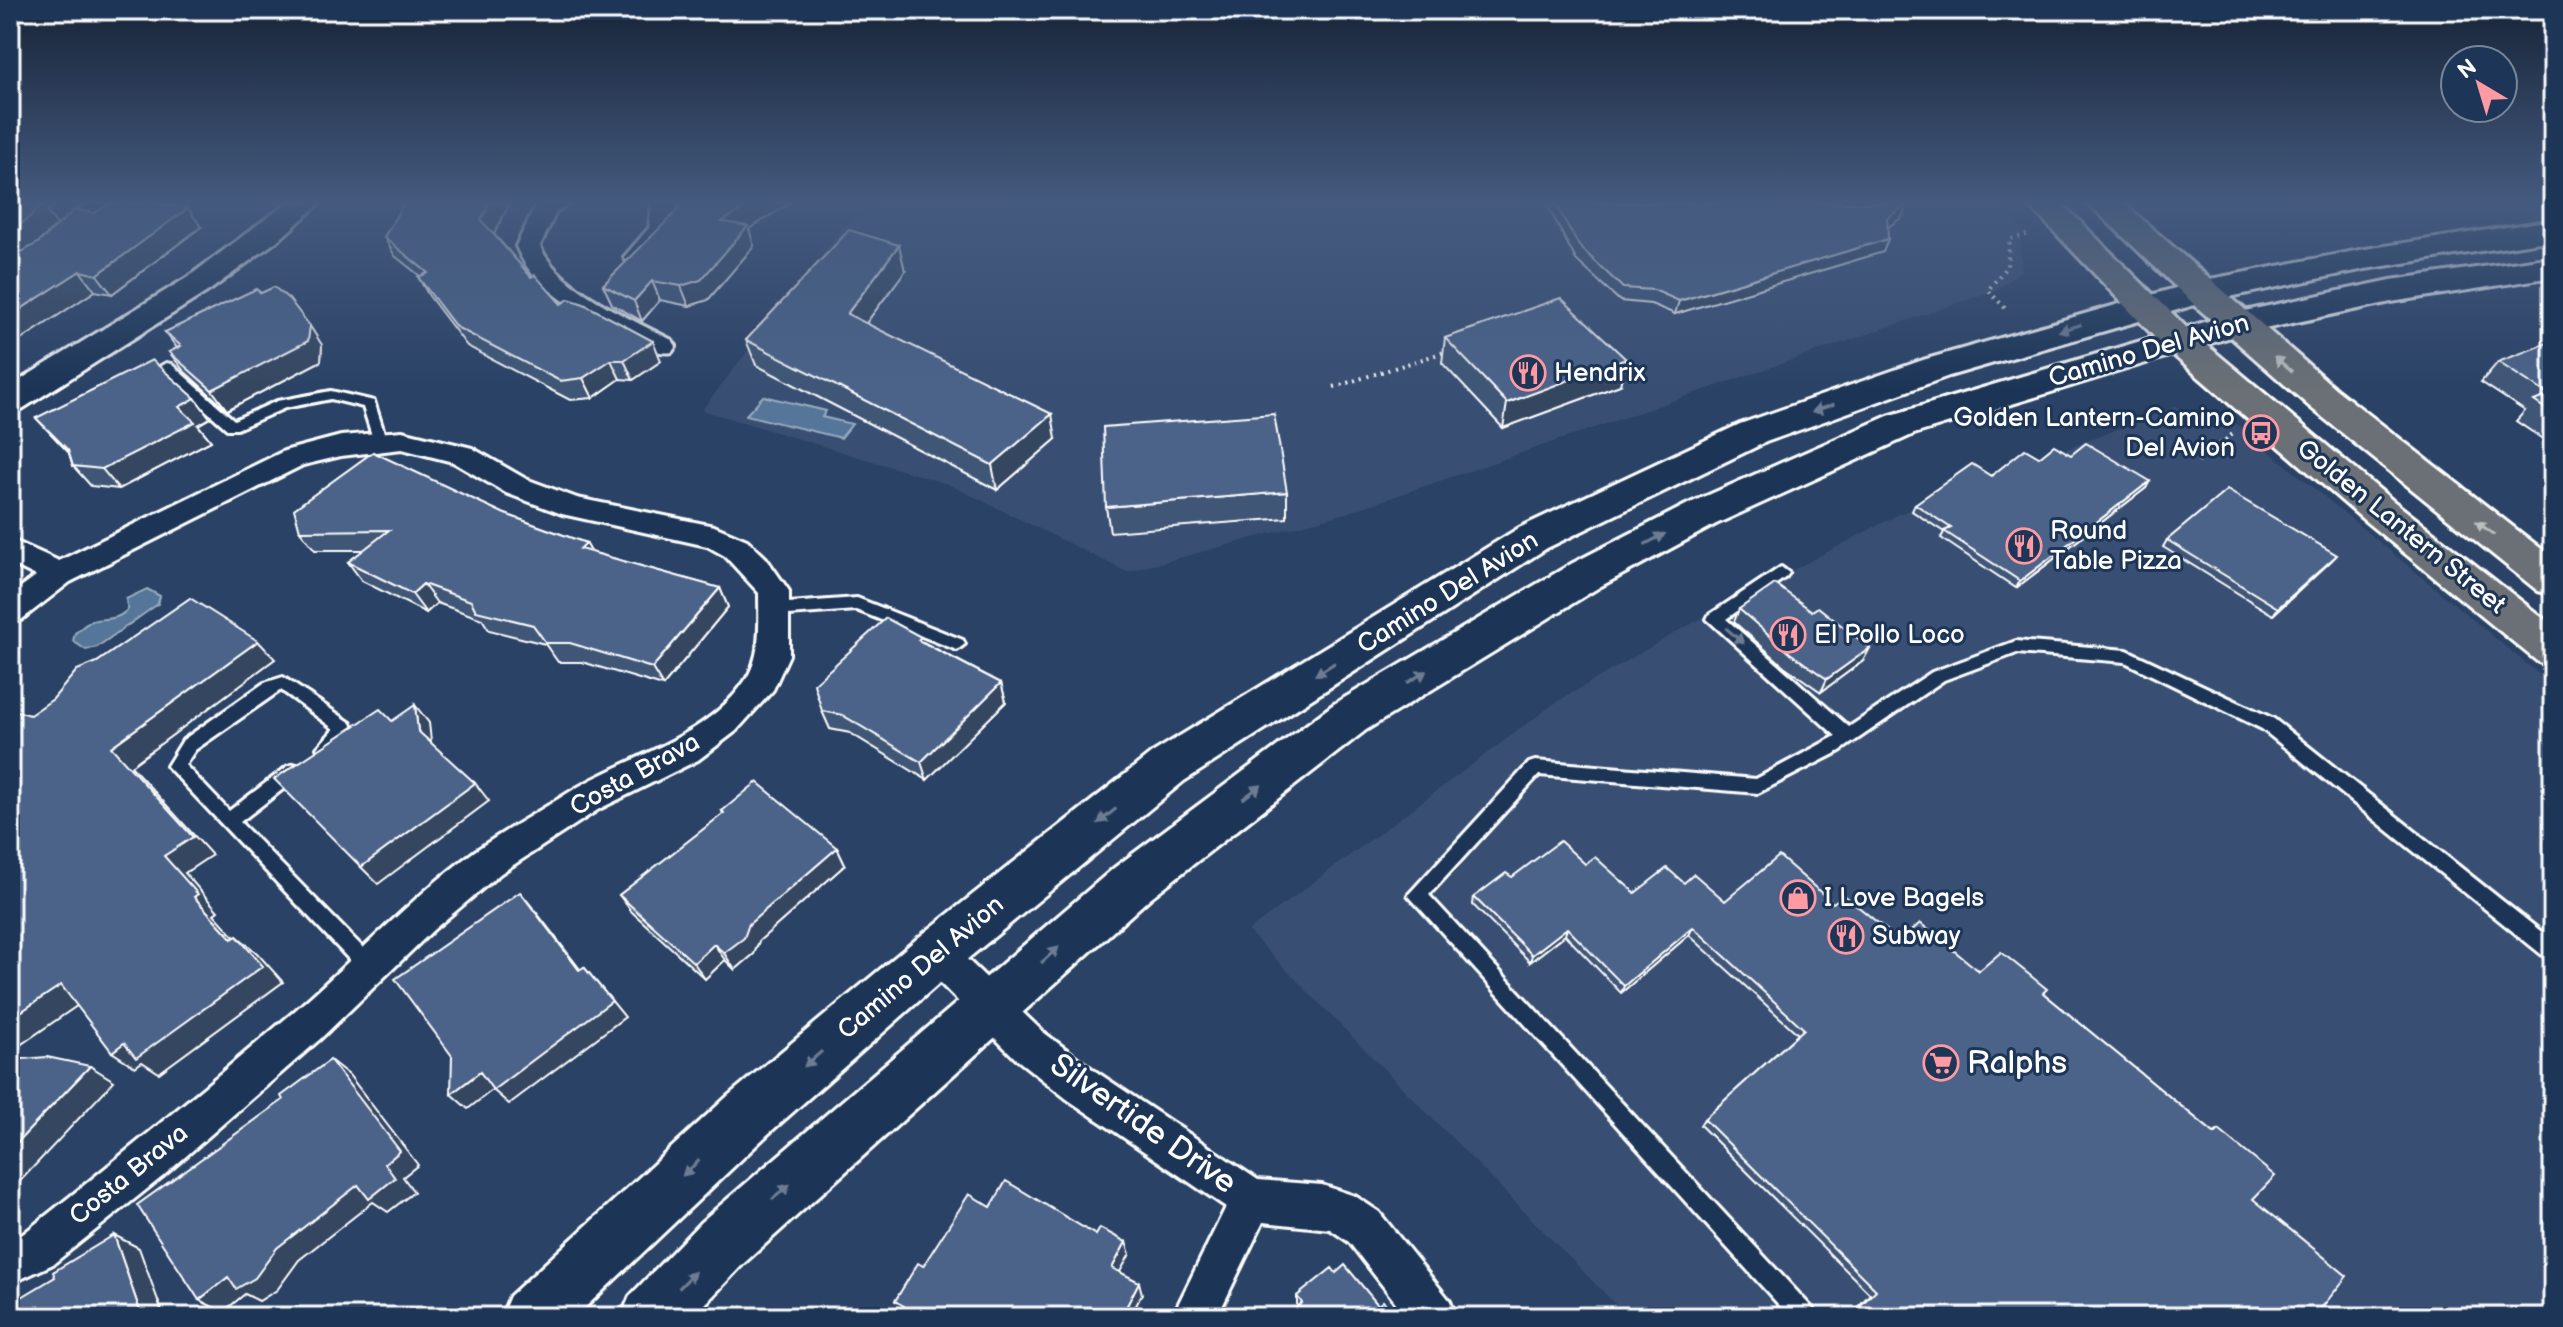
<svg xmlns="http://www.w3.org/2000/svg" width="2563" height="1327" viewBox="0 0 2563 1327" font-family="'Balsamiq Sans',sans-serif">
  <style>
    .built { fill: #385073 }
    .water { fill: #557698; stroke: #99adc1; stroke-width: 2 }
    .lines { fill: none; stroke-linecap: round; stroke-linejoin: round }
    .service-casing { stroke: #fff; stroke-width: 6 }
    .minor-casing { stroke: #fff; stroke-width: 6 }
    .tertiary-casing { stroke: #fff; stroke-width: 6 }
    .secondary-casing { stroke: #fff; stroke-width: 6 }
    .primary-casing { stroke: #fff; stroke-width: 6 }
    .path { stroke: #fff; stroke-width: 4; stroke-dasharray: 2 5; stroke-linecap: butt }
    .service { fill: #1d3557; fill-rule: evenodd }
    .minor { fill: #1d3557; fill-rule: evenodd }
    .tertiary { fill: #1d3557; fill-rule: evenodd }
    .secondary { fill: #1d3557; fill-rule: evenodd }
    .primary { fill: #6a7074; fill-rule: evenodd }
    .wall { fill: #415676; stroke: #fff; stroke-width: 2 }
    .shaded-wall { fill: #354660; stroke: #fff; stroke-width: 2 }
    .building { fill: #4c6489; stroke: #fff; stroke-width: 2 }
    .oneway { fill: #6c7c92 }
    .oneway2 { fill: #bcbfc0 }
    .labels { text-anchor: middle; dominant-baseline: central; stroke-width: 6; stroke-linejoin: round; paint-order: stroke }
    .street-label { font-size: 26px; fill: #fff; stroke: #1d3557 }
    .poi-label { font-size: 26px; fill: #fff; stroke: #1d3557; text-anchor: start }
    .near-poi-label { font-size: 32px; fill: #fff; stroke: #1d3557; text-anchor: start }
    .near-street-label { font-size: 32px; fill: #fff; stroke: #1d3557 }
  </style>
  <rect width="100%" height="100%" fill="#2a4265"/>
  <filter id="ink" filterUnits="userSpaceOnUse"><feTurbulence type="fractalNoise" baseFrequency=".0125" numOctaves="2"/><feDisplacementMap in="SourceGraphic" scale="16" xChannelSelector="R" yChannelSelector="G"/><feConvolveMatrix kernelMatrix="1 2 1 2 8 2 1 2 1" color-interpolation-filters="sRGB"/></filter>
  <g filter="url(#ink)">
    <g class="built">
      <polygon points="885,203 2000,203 2020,227 2022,270 1996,290 1346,513 1127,572 948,484 702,410 846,224"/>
      <polygon points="2175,407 2234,422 2553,686 2553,1317 1628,1317 1248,931 1555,703 1678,631 1899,514"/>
    </g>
    <g class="water">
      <polygon points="763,396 826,411 822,417 852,424 841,438 746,415"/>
      <path d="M147 589 160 596 158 604 97 647 86 650 73 641 75 633C79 630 86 623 92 621 106 617 116 622 128 609L126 599Z"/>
    </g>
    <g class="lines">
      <defs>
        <g id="service">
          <polygon points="166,363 171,364 234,420 277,401 331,391 374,401 387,442 380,447 375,445 363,407 331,399 285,408 237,429 227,429 161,370 159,367"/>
          <polygon points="1781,567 1789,573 1786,577 1726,619 1849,727 1932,672 2016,641 2127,650 2274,719 2553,941 2553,960 2546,958 2262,729 2125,662 2017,653 1944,680 1840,751 1758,793 1539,775 1429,895 1813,1309 1816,1317 1790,1317 1408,895 1529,763 1535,761 1756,779 1836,736 1707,619 1709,615"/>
          <polygon points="857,598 963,640 965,644 957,650 856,610 775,616 767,610 775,604"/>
          <path d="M283 677 351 723 353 728C347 739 333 757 319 753L317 748 334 729 281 690 195 750 185 765 229 811 288 766 294 764 300 766 302 771 300 776 240 822 375 960 377 966 375 972 368 975 361 972 167 766 183 740 264 683Z"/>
        </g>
        <g id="minor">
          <polygon points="87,203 113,203 52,260 10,283 10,264 34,250"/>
          <path d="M537 203H570L556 212 540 246C558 289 632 319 672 340L676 346 672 352C645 359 556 299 536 278 527 268 521 258 516 246Z"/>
          <polygon points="652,203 676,203 673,230 645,262 627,262 624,257 649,228"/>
          <path d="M402 431 472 448 526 479 577 498 714 526 747 540 766 558 789 591V655L773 690 736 731 698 760 599 809 501 873 433 930 320 1039 162 1177 53 1264 10 1284V1240L23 1234C113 1163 202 1090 290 1015 352 962 408 900 475 851 505 830 537 813 568 793 624 758 706 739 745 681 762 656 759 623 759 593L725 556 707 546 562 514 506 493 453 462 402 449 341 456 303 465 70 582 21 620 10 624V595L36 576 10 563V539L59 561 284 451 341 436Z"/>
          <polygon points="936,937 949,942 1043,1032 1095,1071 1258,1180 1322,1185 1355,1196 1379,1212 1450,1301 1456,1317 1407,1317 1349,1242 1330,1229 1263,1222 1217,1317 1172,1317 1226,1207 1067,1099 1015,1058 923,966 917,954 923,942"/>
        </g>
        <polygon id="tertiary" points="287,203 320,203 282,237 210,290 22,409 10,412 10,386 188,277"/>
        <g id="secondary">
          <polygon points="2553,220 2553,240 2365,269 2205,302 1949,376 1766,442 1547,548 1184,781 954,970 768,1134 575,1317 501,1317 510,1296 728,1096 918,938 1152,753 1519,528 1740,424 1923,360 2200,281 2365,249"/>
          <polygon points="2553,257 2553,277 2391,302 2241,334 1914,434 1716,524 1601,586 1366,730 1150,898 743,1264 693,1317 621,1317 630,1296 701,1222 1114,868 1334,704 1571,564 1688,504 1888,416 2235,313 2391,280"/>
        </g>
        <g id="primary">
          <polygon points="2027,203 2061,203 2190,331 2392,500 2553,626 2553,667 2538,662 2364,520 2164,347"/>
          <polygon points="2088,203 2123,203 2336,389 2553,558 2553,595 2538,591 2310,407 2200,310"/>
        </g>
      </defs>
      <use href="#service" class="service-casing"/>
      <use href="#minor" class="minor-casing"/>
      <use href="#tertiary" class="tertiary-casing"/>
      <use href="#secondary" class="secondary-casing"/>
      <use href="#primary" class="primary-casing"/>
      <g class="path">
        <polyline points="2005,308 1988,290 2007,266 2010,239 2030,234"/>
        <polyline points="1334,387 1448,351"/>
        <polyline points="2198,462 2234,433"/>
      </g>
      <use href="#service" class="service"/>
      <use href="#minor" class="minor"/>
      <use href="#tertiary" class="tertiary"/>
      <use href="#secondary" class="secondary"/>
      <use href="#primary" class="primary"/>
    </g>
    <g class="wall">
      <polygon points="10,203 58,203 47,212 57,225 201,227 112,294 95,291 10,347"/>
      <polygon points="404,203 510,203 494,234 531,277 561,304 653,341 661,361 633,380 620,379 593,398 570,400 467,346 429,296 418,277 420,276 395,256 384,237"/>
      <polygon points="680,203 790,203 749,229 754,246 708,300 689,306 660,300 642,321 612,304 603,285 680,208"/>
      <polygon points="1546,203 1907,203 1902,217 1887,228 1888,239 1883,252 1675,314 1651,304 1620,301 1576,260"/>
      <polygon points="905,271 866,323 1056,439 997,490 756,365 746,340"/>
      <polygon points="165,332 322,345 321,361 227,410 184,371 169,352 177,348"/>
      <polygon points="1445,338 1620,385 1503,428 1442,363"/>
      <polygon points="2553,341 2553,446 2516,421 2525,411 2481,382 2498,362"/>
      <polygon points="195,398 210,418 198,425 211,441 119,489 91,486 73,466 69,453 36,418"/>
      <polygon points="2071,455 2146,488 2016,588 1941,538 1944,532 1912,511 1915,504 2039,457"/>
      <polygon points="1287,492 1287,518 1110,532 1106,507"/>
      <polygon points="505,514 586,543 591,552 720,588 728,607 663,686 582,662 558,662 545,644 489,630 482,619 437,603 426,613 362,581 348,562 364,550 315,550 300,531"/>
      <polygon points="2167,540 2331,561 2273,615 2163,547"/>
      <polygon points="1739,609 1863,661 1821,692 1784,666 1734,622"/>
      <polygon points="923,642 1001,683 1006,702 927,780 850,733 830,729 822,711"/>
      <polygon points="722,811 837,848 845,865 759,941 754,954 735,970 725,960 705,979 632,912 619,895 723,814"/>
      <polygon points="1585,864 1635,893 1684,883 1725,901 1833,903 1900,941 2043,993 2214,1133 2219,1130 2253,1199 2320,1310 2328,1317 1848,1317 1870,1294 1700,1125 1704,1119 1798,1034 1689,935 1621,993 1565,935 1530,962 1473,905 1474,897 1512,877"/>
      <polygon points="1336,1273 1378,1305 1297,1307 1297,1296"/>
    </g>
    <g class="shaded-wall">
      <polygon points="19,203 58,203 47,212 57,225 32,248 10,261 10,232"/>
      <polygon points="490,203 510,203 491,240 481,220"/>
      <polygon points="752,203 790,203 749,229 754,246 708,300 689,306 681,286 722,222"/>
      <polygon points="1908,203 1902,217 1881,232 1887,218"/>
      <polygon points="188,208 201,227 112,294 97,275"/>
      <polygon points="1888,239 1883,252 1675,314 1679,301"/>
      <polygon points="899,245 905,271 854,339 847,314"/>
      <polygon points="80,271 95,291 10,347 10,316"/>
      <polygon points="652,281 660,300 642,321 634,301"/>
      <polygon points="310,326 322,345 321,361 227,410 212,390"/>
      <polygon points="653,341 661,361 633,380 624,360"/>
      <polygon points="1626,359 1620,385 1503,428 1507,403"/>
      <polygon points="611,360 620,379 593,398 583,378"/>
      <polygon points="195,398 210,418 198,425 211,441 119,489 102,469 179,407"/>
      <polygon points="1052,414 1056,439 997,490 992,465"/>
      <polygon points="2150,481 2146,488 2016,588 2020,581"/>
      <polygon points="586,543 597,562 580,549"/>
      <polygon points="2337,555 2331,561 2273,615 2278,608"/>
      <polygon points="423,584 437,603 426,613 412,594"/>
      <polygon points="720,588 728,607 663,686 652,668"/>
      <polygon points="258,641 275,659 131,766 212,855 185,873 218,911 214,914 252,956 232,939 194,897 164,856 111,747"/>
      <polygon points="1870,648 1863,661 1821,692 1827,679"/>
      <polygon points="1001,683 1006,702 927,780 921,762"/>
      <polygon points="415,705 429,723 432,750 418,731"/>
      <polygon points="475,783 489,801 378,884 361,867"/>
      <polygon points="837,848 845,865 759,941 754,954 735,970 724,953 749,924"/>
      <polygon points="520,892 534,909 593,986 579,970"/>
      <polygon points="1693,927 1689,935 1621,993 1624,986"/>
      <polygon points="1567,928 1565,935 1530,962 1532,955"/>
      <polygon points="237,936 257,953 283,982 159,1073 142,1062 135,1067 112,1052"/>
      <polygon points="714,944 725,960 705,979 694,963"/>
      <polygon points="584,967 625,1017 509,1104 493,1090"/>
      <polygon points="61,985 84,1001 10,1052 10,1019"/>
      <polygon points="330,1060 349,1075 418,1165 403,1177 414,1192 388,1212 373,1202 299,1260 277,1290 259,1301 245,1294 223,1312 199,1300 228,1277 385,1164"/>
      <polygon points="90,1066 114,1081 10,1192 10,1150"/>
      <polygon points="480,1072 496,1087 468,1109 451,1094"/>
      <polygon points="114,1235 139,1248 164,1317 142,1317"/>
      <polygon points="1126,1242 1130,1254 1116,1279 1112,1268"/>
      <polygon points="1139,1282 1142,1294 1130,1317 1121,1317"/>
    </g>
    <g class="building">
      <polygon points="10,203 22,203 42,206 17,228 10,232"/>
      <polygon points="110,203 152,203 188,208 97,275 80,271 10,316 10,258 38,243 74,210 95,213"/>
      <polygon points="404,203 490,203 481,220 531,277 535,275 561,304 569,299 584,304 653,341 624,360 611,360 583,378 560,381 456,327 418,277 428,273 384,237"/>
      <polygon points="680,203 752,203 722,222 748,226 701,280 681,286 652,281 634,301 603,285 680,208"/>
      <polygon points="1555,203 1908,203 1887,218 1888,239 1679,301 1654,290 1623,288 1579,246"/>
      <polygon points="849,230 899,245 847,314 1052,414 992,465 746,340"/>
      <polygon points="274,287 289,299 310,326 308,341 212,390 169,352 181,346 165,332 256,289 261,293"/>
      <polygon points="1561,298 1626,359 1507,403 1445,338"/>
      <polygon points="2553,341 2553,414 2534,401 2549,395 2498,362"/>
      <polygon points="152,360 195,398 179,407 195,422 102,469 73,466 68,450 36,418"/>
      <polygon points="1274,414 1287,492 1106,507 1103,427"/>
      <polygon points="2086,443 2150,481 2020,581 1944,531 1951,528 1915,504 1972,464 1991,476 2025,449 2039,457 2054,445 2071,455"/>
      <polygon points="373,452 505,514 586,543 580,549 720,588 652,668 570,643 546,643 533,625 476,611 471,601 423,584 412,594 348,562 389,530 300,531 294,509"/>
      <polygon points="2227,490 2337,555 2278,608 2167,540"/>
      <polygon points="1775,584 1812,611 1818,607 1870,648 1827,679 1790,653 1739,609"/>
      <polygon points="190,598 258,641 111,747 193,837 164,856 198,894 194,897 232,939 237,936 263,966 136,1058 124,1043 112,1052 61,985 10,1019 10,709 30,715 53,699 77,670 97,662"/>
      <polygon points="886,618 921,637 918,640 1001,683 921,762 842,715 822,711 814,684"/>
      <polygon points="415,705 418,731 475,783 361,867 274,779 380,709 392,721"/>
      <polygon points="757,782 837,848 749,924 744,938 724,953 714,944 694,963 619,895 724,813 722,811"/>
      <polygon points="1560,841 1585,864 1595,857 1635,893 1667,868 1684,883 1694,874 1725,901 1779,856 1833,903 1844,895 1900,941 1920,923 1979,971 2001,952 2047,989 2043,993 2215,1134 2219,1130 2275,1176 2253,1199 2347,1276 2320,1310 2328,1317 1849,1317 1876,1290 1704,1119 1804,1029 1693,927 1624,986 1567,928 1532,955 1474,897 1506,873 1512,877"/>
      <polygon points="520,892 579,970 584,967 612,1001 493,1090 480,1072 451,1094 452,1056 395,979"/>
      <polygon points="47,1057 90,1066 10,1150 10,1060"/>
      <polygon points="330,1060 400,1151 385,1164 395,1178 369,1199 358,1185 277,1248 255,1278 236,1289 228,1277 199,1300 137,1205 283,1100 281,1096"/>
      <polygon points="1006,1181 1096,1235 1100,1228 1126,1242 1112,1268 1139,1282 1121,1317 896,1317 904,1306 895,1301 918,1263 923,1266 969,1194 991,1207"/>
      <polygon points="114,1235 142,1317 10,1317 10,1304 55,1277 53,1272"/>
      <polygon points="1345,1265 1378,1305 1383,1301 1394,1317 1285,1317 1302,1303 1297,1296 1332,1268 1336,1273"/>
    </g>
    <defs><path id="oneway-solid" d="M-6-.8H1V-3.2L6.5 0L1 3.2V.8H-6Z" transform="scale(2)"/></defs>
    <g class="oneway">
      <use href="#oneway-solid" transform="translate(2070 328) rotate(163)"/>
      <use href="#oneway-solid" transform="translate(1823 408) rotate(160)"/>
      <use href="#oneway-solid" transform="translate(1655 539) rotate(-28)"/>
      <use href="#oneway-solid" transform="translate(1735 636) rotate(41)"/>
      <use href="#oneway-solid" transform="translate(1325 669) rotate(148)"/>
      <use href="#oneway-solid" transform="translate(1417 677) rotate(-31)"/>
      <use href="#oneway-solid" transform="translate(1252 792) rotate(-37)"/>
      <use href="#oneway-solid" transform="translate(1107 816) rotate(141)"/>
      <use href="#oneway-solid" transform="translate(1050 955) rotate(-42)"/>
      <use href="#oneway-solid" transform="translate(813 1059) rotate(139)"/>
      <use href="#oneway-solid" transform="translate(691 1168) rotate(137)"/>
      <use href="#oneway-solid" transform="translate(781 1192) rotate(-41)"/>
      <use href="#oneway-solid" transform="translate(687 1280) rotate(-46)"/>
    </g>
    <g class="oneway2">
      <use href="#oneway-solid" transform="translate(2283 364) rotate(-140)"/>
      <use href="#oneway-solid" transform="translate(2485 528) rotate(-143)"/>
    </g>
  </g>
  <linearGradient id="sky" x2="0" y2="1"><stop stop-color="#172438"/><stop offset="0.52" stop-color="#445a7e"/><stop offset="1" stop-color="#445a7e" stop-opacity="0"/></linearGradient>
  <rect width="2563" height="389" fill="url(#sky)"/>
  <defs>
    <symbol id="restaurant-ring" viewBox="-11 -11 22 22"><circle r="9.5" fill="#1d3557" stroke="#ff9aa2" stroke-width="1.5"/><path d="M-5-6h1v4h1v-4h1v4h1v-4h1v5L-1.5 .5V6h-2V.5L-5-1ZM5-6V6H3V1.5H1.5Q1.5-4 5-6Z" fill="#ff9aa2"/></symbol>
    <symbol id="bus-ring" viewBox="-11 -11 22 22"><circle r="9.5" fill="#1d3557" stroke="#ff9aa2" stroke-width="1.5"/><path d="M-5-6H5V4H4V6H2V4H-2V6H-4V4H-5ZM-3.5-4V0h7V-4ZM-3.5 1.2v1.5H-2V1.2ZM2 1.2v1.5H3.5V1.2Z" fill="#ff9aa2"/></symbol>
    <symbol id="shop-ring" viewBox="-11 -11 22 22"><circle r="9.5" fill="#1d3557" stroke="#ff9aa2" stroke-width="1.5"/><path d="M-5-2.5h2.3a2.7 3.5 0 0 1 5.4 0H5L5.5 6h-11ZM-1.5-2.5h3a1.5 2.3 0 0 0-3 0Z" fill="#ff9aa2"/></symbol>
    <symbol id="supermarket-ring" viewBox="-11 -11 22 22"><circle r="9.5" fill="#1d3557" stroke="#ff9aa2" stroke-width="1.5"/><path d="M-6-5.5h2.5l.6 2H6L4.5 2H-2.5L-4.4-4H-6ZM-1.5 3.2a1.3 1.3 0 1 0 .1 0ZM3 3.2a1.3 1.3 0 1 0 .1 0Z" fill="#ff9aa2"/></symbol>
  </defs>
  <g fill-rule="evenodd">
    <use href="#restaurant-ring" x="1508" y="353" width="40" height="40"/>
    <use href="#bus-ring" x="2241" y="413" width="40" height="40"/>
    <use href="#restaurant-ring" x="2004" y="526" width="40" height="40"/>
    <use href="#restaurant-ring" x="1768" y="615" width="40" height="40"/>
    <use href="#shop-ring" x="1778" y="878" width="40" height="40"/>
    <use href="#restaurant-ring" x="1826" y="916" width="40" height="40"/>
    <use href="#supermarket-ring" x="1921" y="1043" width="40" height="40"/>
  </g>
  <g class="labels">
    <g class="street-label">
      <text transform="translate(2149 351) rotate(-16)">Camino Del Avion</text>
      <text transform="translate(2401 527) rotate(39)">Golden Lantern Street</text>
      <text transform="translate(1448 593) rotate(-32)">Camino Del Avion</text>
      <text transform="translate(635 775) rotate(-29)">Costa Brava</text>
      <text transform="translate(921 968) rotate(-40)">Camino Del Avion</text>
      <text transform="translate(129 1175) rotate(-39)">Costa Brava</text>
    </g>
    <g class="poi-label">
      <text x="1554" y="373">Hendrix</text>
      <text x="2235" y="418" text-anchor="end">Golden Lantern-Camino<tspan x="2235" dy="30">Del Avion</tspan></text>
      <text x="2050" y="531">Round<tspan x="2050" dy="30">Table Pizza</tspan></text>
      <text x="1814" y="635">El Pollo Loco</text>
      <text x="1824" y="898">I Love Bagels</text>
      <text x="1872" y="936">Subway</text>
    </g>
    <g class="near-poi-label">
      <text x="1967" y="1063">Ralphs</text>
    </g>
    <g class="near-street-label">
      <text transform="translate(1143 1124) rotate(35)">Silvertide Drive</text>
    </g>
  </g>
  <rect width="2563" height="1327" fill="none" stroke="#1d3557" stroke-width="40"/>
  <rect x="20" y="20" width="2523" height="1287" fill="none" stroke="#fff" stroke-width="3" filter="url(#ink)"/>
  <g transform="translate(2479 84) rotate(322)"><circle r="38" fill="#1d3557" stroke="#77869a" stroke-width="2"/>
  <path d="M0-6L14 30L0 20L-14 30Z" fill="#ff9aa2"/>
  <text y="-12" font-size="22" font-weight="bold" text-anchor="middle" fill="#ffffff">N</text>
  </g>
</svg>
